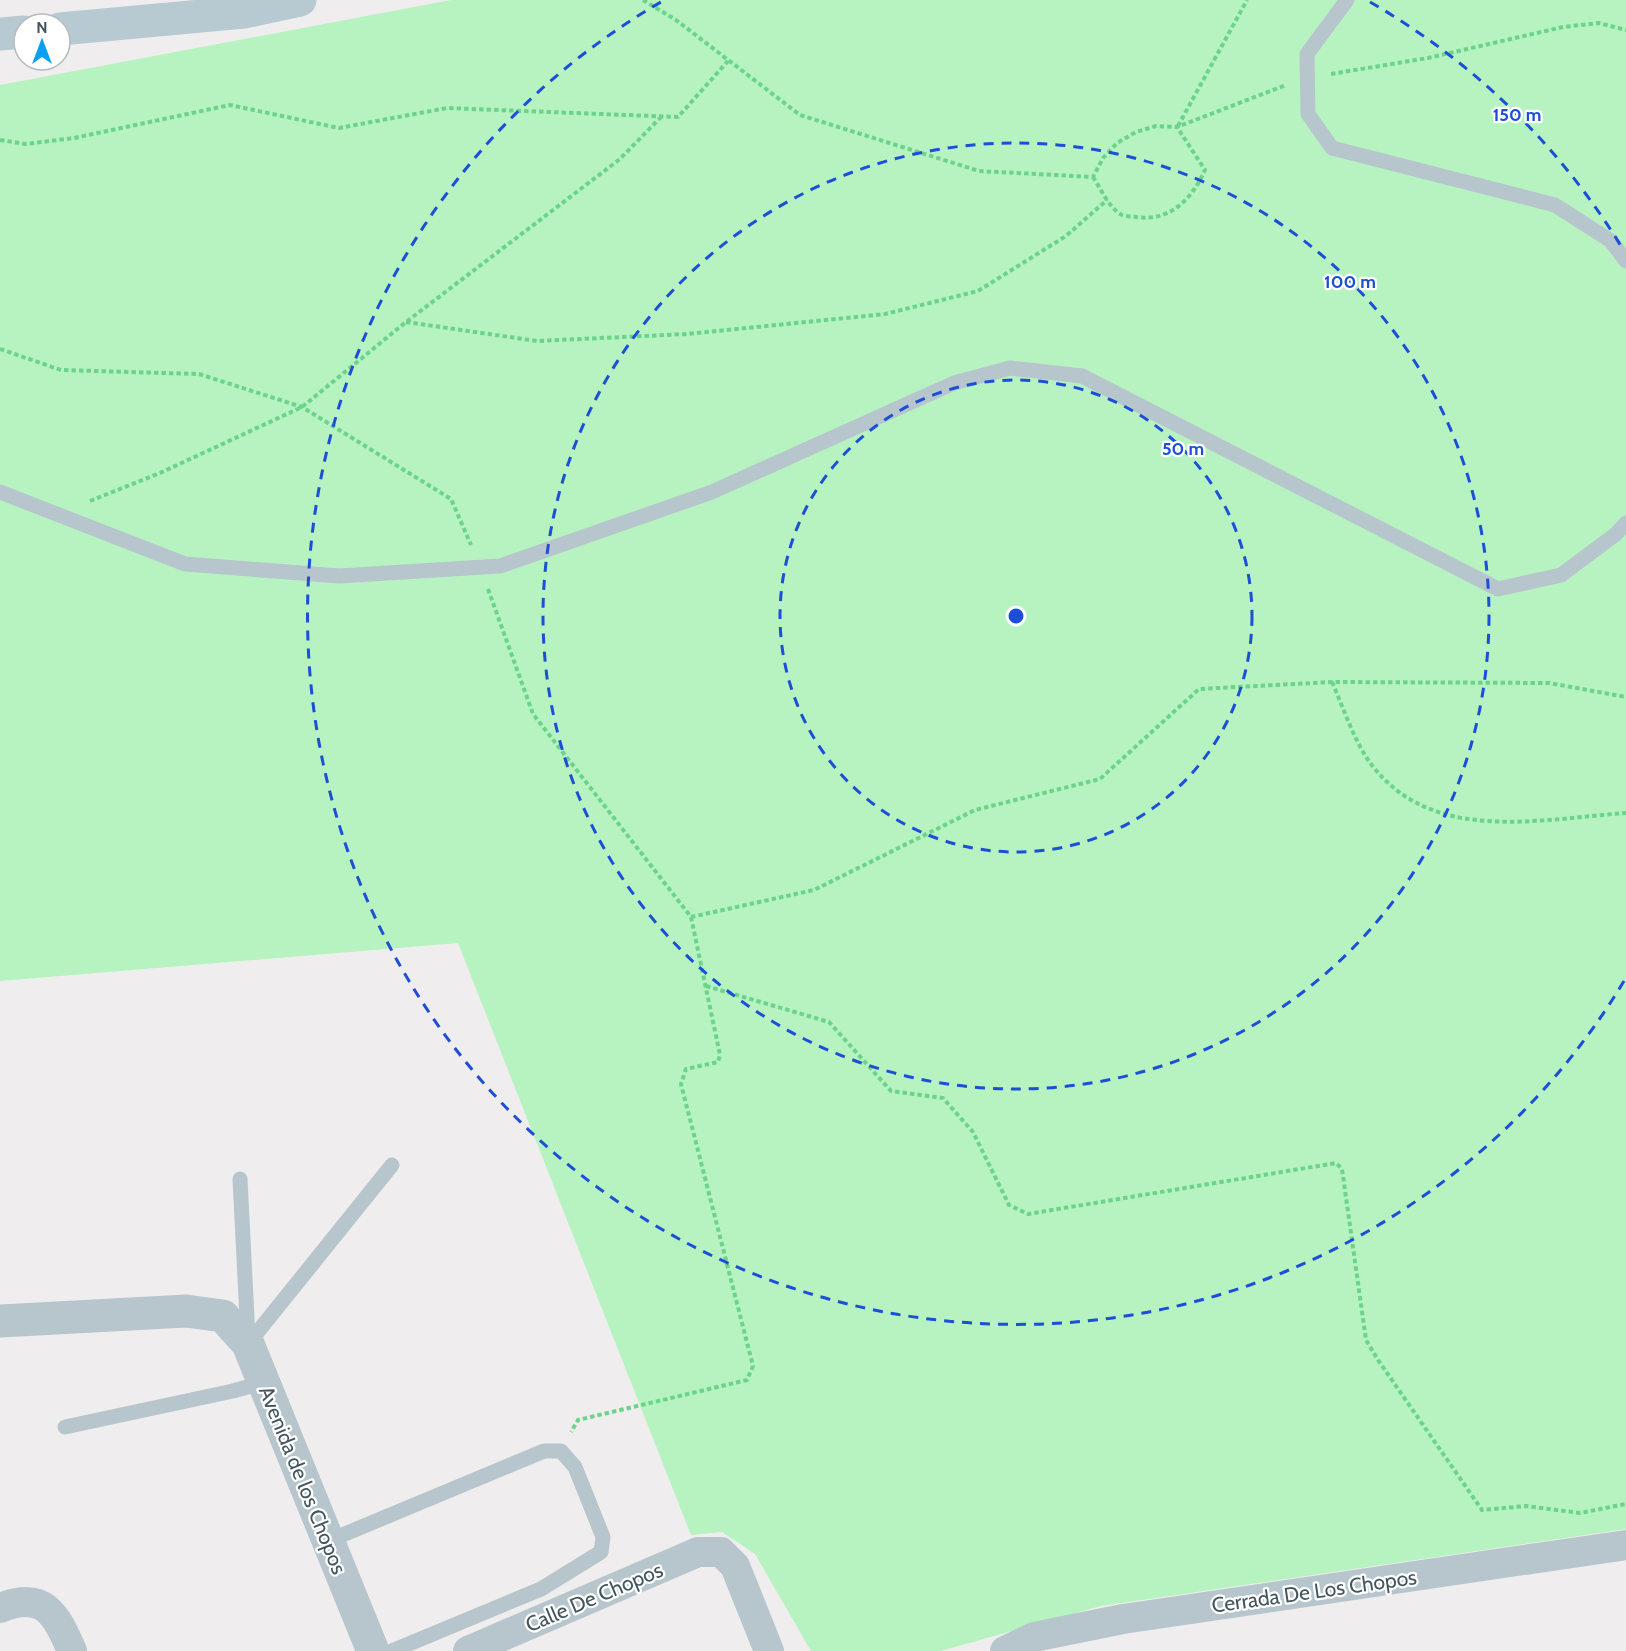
<svg xmlns="http://www.w3.org/2000/svg" width="1626" height="1651" viewBox="0 0 1626 1651" font-family="Cabin,sans-serif">
  <style>
    .green { fill: #b7f3c1 }
    .lines { fill: none; stroke-linecap: round; stroke-linejoin: round }
    .path { stroke: #6cd48a; stroke-width: 4; stroke-dasharray: 4.5 3; stroke-linecap: butt }
    .service { stroke: #b7c6cc; stroke-width: 15 }
    .minor { stroke: #b7c6cc; stroke-width: 30 }
    .tertiary { stroke: #b7c6cc; stroke-width: 33 }
    .secondary { stroke: #b7cad2; stroke-width: 33 }
    .ring { fill: none; stroke: #1d4ed8; stroke-width: 3; stroke-dasharray: 10 8 }
    .labels { text-anchor: middle; dominant-baseline: central; stroke-width: 4.5; stroke-linejoin: round; paint-order: stroke }
    .street-label { font-size: 21px; fill: #44565d; stroke: #fff }
    .centre { fill: #1d4ed8; stroke: #fff; stroke-width: 3 }
    .ring-label { font-size: 18px; text-anchor: middle; font-weight: bold; fill: #1d4ed8; stroke: #fff; stroke-width: 4.5; stroke-linejoin: round; paint-order: stroke }
  </style>
  <rect width="100%" height="100%" fill="#f0edee"/>
  <polygon class="green" points="451,0 1626,0 1626,1529 1101,1606 941,1651 811,1651 755,1554 722,1532 691,1535 458,943 0,981 0,85"/>
  <g class="lines">
    <g class="path">
      <polyline points="643,0 676,20 800,115 979,171 1093,177 1103,158 1117,143 1136,132 1156,126 1177,127 1286,85"/>
      <polyline points="1331,74 1428,58 1563,27 1599,23 1626,30"/>
      <polyline points="1178,126 1247,0"/>
      <polyline points="0,140 26,144 74,138 230,105 339,128 447,108 678,117 728,61"/>
      <path d="M1093 177C1101 189 1109 208 1122 215 1126 217 1133 216 1136 217 1170 222 1192 199 1205 170L1177 127"/>
      <polyline points="406,322 537,341 687,334 885,314 978,291 1066,236 1107,200"/>
      <polyline points="0,349 61,370 199,374 302,407 451,499 471,545"/>
      <polyline points="90,501 160,473 302,407 406,322 620,159 662,116"/>
      <polyline points="488,589 533,714 691,917 720,1055 718,1062 686,1069 681,1084 753,1366 747,1380 578,1420 571,1432"/>
      <path d="M1332 682C1344 709 1354 741 1371 764 1432 845 1539 819 1626 813"/>
      <polyline points="691,917 814,890 975,810 1100,779 1199,689 1332,682 1549,683 1626,697"/>
      <polyline points="706,986 829,1022 891,1091 943,1098 973,1132 1009,1205 1028,1214 1336,1163 1342,1169 1366,1340 1378,1360 1482,1510 1526,1506 1580,1513 1626,1504"/>
    </g>
    <g class="service">
      <polyline points="1347,0 1307,54 1308,114 1332,148 1555,205 1611,241 1626,261"/>
      <polyline points="0,492 185,564 339,576 500,566 712,492 954,383 1010,368 1082,376 1498,589 1561,575 1616,534 1626,523"/>
      <polyline points="240,1179 248,1338"/>
      <polyline points="248,1344 392,1165"/>
      <polyline points="65,1427 233,1391 264,1382"/>
      <polyline points="328,1541 544,1451 561,1451 575,1467 603,1537 601,1552 541,1589 392,1651"/>
    </g>
    <g class="minor">
      <path d="M0 1608C44 1590 56 1614 72 1651"/>
      <polyline points="468,1651 698,1552 721,1552 735,1566 769,1651"/>
      <polyline points="1005,1651 1034,1637 1123,1619 1626,1545"/>
    </g>
    <polyline class="tertiary" points="0,1321 186,1311 223,1316 248,1344 373,1651"/>
    <g class="secondary">
      <polyline points="60,29 244,12 300,0"/>
      <polyline points="0,34 24,32"/>
    </g>
  </g>
  <g class="ring">
    <circle cx="1016" cy="616" r="236"/>
    <circle cx="1016" cy="616" r="473"/>
    <path d="M1624 981A709 709 0 1 1 661 2M1370 2A709 709 0 0 1 1624 251"/>
  </g>
  <g class="labels">
    <g class="street-label">
      <text transform="translate(303 1480) rotate(68)">Avenida de los Chopos</text>
      <text transform="translate(1314 1591) rotate(-8)">Cerrada De Los Chopos</text>
      <text transform="translate(594 1597) rotate(-23)">Calle De Chopos</text>
    </g>
  </g>
  <circle cx="1016" cy="616" r="9" class="centre"/>
  <g class="ring-label">
    <text x="1517" y="121">150 m</text>
    <text x="1350" y="288">100 m</text>
    <text x="1183" y="455">50 m</text>
  </g>
  <g transform="translate(42 42)"><circle r="28" fill="#ffffff" stroke="#b4bbbe" stroke-width="1.5"/>
  <path d="M0-4.5L10 22L0 15L-10 22Z" fill="#08a0f0"/>
  <text y="-9" font-size="16" font-weight="bold" text-anchor="middle" fill="#44565d">N</text>
  </g>
</svg>
